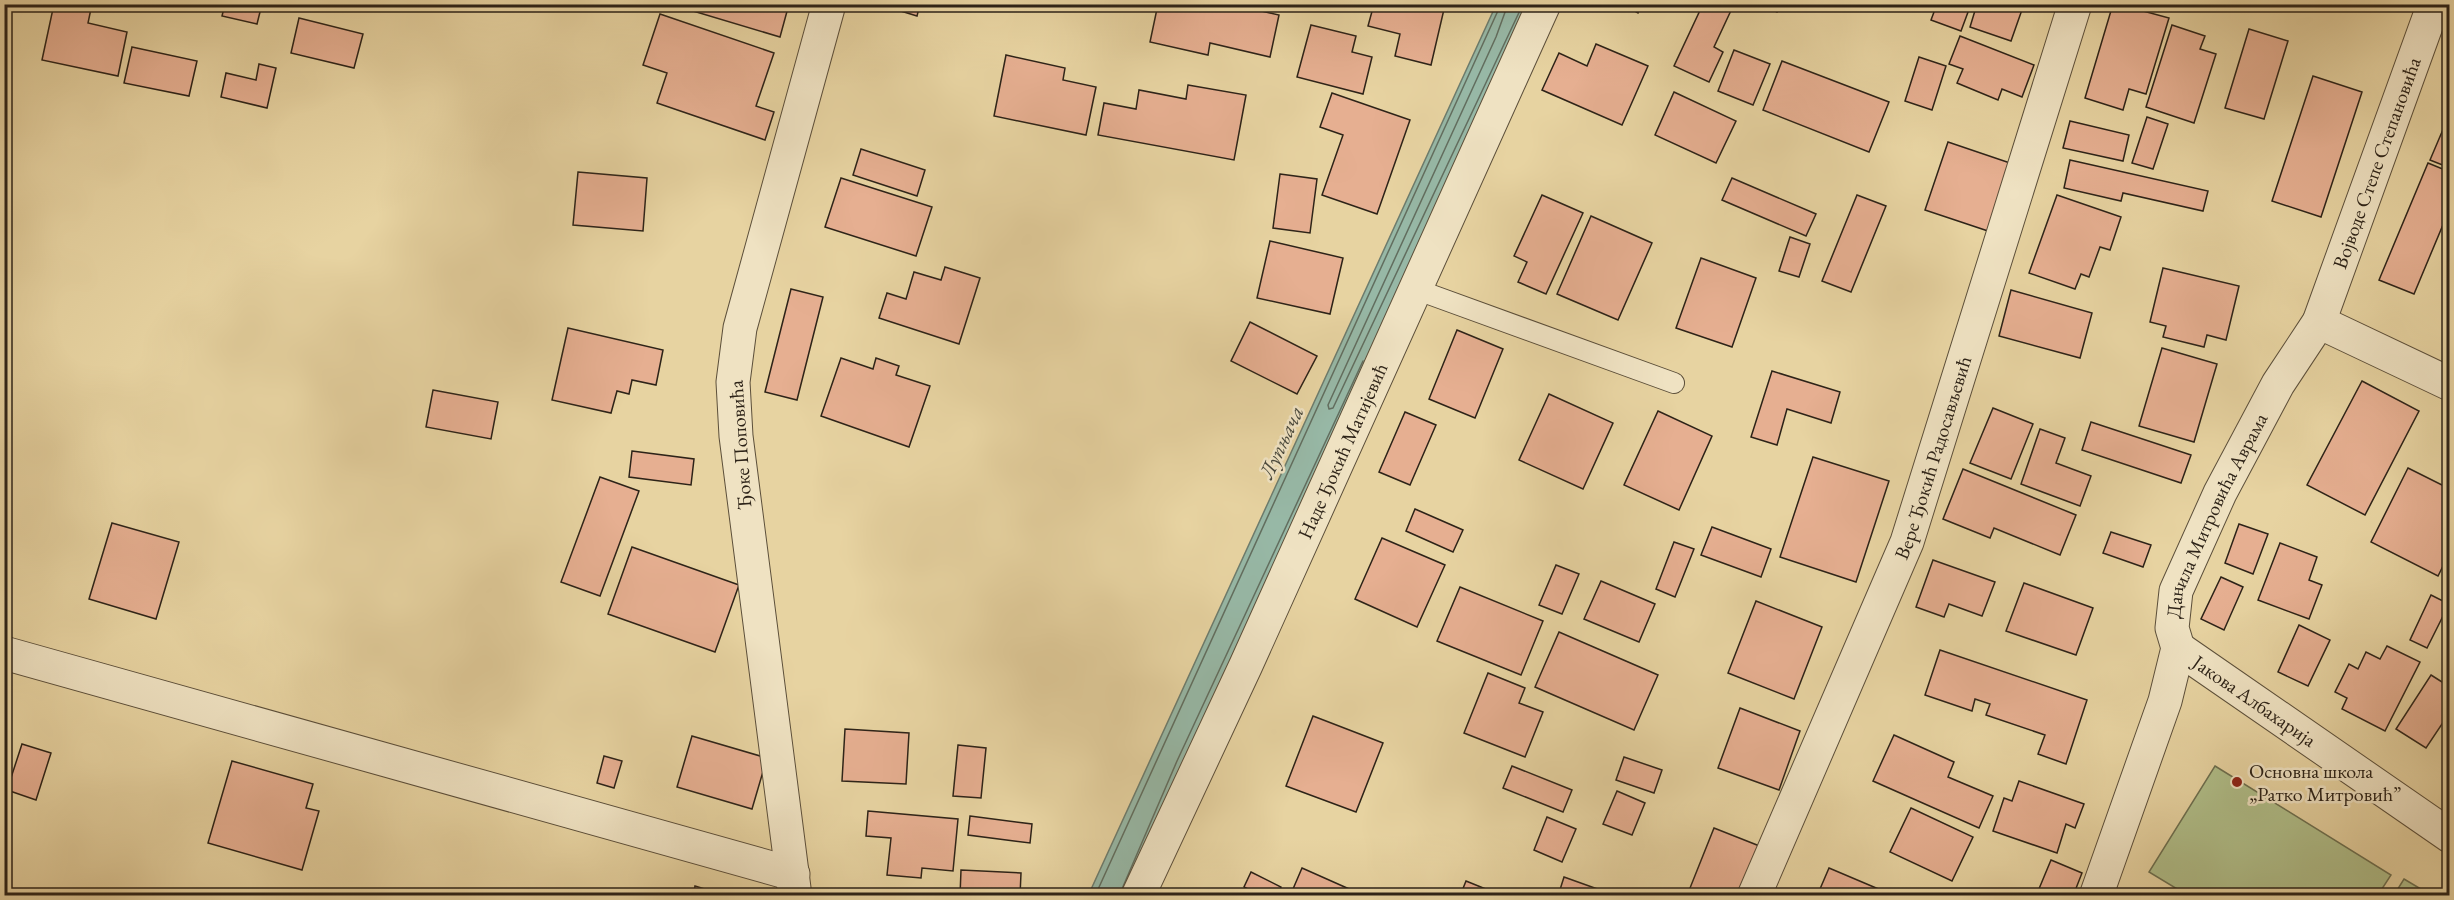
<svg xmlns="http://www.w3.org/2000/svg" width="2454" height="900" viewBox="0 0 2454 900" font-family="'EB Garamond',serif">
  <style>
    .green { fill: #b0be89; stroke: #6e7050; stroke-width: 1.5 }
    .water { fill: #97b8a6; stroke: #6d7c6d; stroke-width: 1.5 }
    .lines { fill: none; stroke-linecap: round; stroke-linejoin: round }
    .shore { stroke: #626e5f; stroke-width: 1.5 }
    .building { fill: #e6af91; stroke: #2d2318; stroke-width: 1.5 }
    .service-casing { stroke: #5c4f3a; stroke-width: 22 }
    .minor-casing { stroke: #5c4f3a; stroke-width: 35 }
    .service { stroke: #efe2c2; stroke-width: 20 }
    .minor { stroke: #efe2c2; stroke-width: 33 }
    .poi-dot { fill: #8f2418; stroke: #efe2c2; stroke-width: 2 }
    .labels { text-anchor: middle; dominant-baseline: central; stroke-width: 5; stroke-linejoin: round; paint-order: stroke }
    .street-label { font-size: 20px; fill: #2d2318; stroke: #efe2c2 }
    .poi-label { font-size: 20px; fill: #2d2318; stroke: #efe2c2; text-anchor: start }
    .water-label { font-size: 21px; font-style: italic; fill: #48483c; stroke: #efe2c2 }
  </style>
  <rect width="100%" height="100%" fill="#e7d3a1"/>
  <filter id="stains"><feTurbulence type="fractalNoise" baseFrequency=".00333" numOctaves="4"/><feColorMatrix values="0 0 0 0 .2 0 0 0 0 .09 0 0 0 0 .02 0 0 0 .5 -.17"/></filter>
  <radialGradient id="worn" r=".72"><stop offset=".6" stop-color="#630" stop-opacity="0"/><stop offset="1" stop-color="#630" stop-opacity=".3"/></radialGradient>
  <g class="green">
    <polygon points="2215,766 2391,875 2378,895 2187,895 2149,872"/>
    <polygon points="2404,879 2431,895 2394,895"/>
  </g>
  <polygon class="water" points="1496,5 1538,5 1124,895 1088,896"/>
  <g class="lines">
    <g class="shore">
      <polyline points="1508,4 1496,37 1328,405 1329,409 1333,408 1523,4"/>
      <polyline points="1095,896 1501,4"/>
      <polyline points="1119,896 1177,761 1363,361"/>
    </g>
  </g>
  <g class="building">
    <polygon points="54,4 92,4 88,23 127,32 118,76 42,60"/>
    <polygon points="225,4 262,4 257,24 222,16"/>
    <polygon points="695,4 789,4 780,37 693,11"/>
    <polygon points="878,4 920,4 917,16"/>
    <polygon points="1158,4 1231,4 1279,15 1270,57 1210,43 1208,55 1150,42"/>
    <polygon points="1374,4 1445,5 1431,65 1395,56 1400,34 1368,26"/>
    <polygon points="1622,4 1642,4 1638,13"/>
    <polygon points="1703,4 1734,4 1714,47 1723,52 1709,82 1674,66"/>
    <polygon points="1760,4 1780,4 1777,12"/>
    <polygon points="1937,4 1971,4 1961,31 1931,20"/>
    <polygon points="1977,4 2024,4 2011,41 1970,27"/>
    <polygon points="2113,4 2145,4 2143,11 2169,18 2146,94 2129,89 2123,110 2085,98"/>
    <polygon points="660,14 774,53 756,106 774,112 765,140 657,103 667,73 643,65"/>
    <polygon points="299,18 363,34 354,68 291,53"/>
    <polygon points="1311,25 1356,36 1352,52 1372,57 1363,94 1297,77"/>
    <polygon points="2172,25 2205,36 2200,49 2216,54 2194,123 2146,107"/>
    <polygon points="2249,29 2288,41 2264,119 2225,108"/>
    <polygon points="1960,36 2034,65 2022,97 2002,89 1998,100 1957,83 1963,69 1949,64"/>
    <polygon points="1596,44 1648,66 1622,125 1542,90 1559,53 1587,66"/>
    <polygon points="132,47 197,61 189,96 124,83"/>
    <polygon points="1734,50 1770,64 1753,105 1718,91"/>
    <polygon points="1006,55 1065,68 1063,80 1096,87 1086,135 994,116"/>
    <polygon points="1919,57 1946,66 1932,110 1905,101"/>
    <polygon points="1782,61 1889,102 1869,152 1763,110"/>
    <polygon points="259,64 276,68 267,108 221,97 226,73 256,80"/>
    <polygon points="2313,76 2362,92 2321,217 2272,201"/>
    <polygon points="1188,85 1246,95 1234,160 1098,135 1104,103 1136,109 1139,90 1186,99"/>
    <polygon points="1674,92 1736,121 1716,163 1655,135"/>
    <polygon points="1332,93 1410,120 1377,214 1322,195 1343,135 1320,127"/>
    <polygon points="2450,113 2450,168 2430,160"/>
    <polygon points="2147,117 2168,124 2153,169 2132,163"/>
    <polygon points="2070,121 2129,135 2123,161 2063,148"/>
    <polygon points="1948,142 2010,163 1988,231 1925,210"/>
    <polygon points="861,149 925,170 917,196 853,175"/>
    <polygon points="2070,160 2208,191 2203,211 2123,193 2121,201 2064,188"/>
    <polygon points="2428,163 2450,172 2450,208 2414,294 2379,280"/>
    <polygon points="578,172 647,178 643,231 573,225"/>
    <polygon points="1280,174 1317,179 1310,233 1273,228"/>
    <polygon points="841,178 932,207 916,256 825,227"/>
    <polygon points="1732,178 1816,214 1806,236 1722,200"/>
    <polygon points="1542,195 1583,213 1546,294 1518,282 1527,262 1514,256"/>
    <polygon points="1857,195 1886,206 1851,292 1822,281"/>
    <polygon points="2057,195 2121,217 2110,250 2100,247 2089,277 2081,274 2075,289 2029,273"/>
    <polygon points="1591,216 1652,243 1618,320 1557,294"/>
    <polygon points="1790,237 1810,244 1799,277 1779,271"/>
    <polygon points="1270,241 1343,258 1330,314 1257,298"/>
    <polygon points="1701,258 1756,278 1732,347 1676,328"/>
    <polygon points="945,267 980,278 959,344 879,318 887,293 906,299 914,272 941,280"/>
    <polygon points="2163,268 2239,286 2226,340 2207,335 2204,347 2163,337 2166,326 2150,322"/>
    <polygon points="791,289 823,297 797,400 765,392"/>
    <polygon points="2011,290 2092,313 2080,358 1999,336"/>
    <polygon points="1250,322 1317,356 1297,394 1231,361"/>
    <polygon points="568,328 663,350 656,385 632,380 629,394 617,391 611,413 552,400"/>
    <polygon points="1457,330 1503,349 1475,418 1429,399"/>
    <polygon points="2162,348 2217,364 2194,442 2139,426"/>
    <polygon points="841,358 873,369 876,358 899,366 896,375 930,386 909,447 821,416"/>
    <polygon points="1772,371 1840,392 1831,423 1787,409 1777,445 1751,437"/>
    <polygon points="2362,381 2419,411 2365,515 2307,485"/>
    <polygon points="433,390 498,402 491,439 426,427"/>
    <polygon points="1549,394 1613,423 1583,489 1519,460"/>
    <polygon points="1993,408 2033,424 2011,479 1970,463"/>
    <polygon points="1658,411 1712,436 1679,510 1624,485"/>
    <polygon points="1405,412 1436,425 1410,485 1379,472"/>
    <polygon points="2091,422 2191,455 2181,483 2082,450"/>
    <polygon points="2040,429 2065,438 2056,463 2091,476 2080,506 2021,484"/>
    <polygon points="632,451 694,459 691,485 629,477"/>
    <polygon points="1813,457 1889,481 1856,582 1780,557"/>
    <polygon points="2408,468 2450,489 2450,552 2438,576 2371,542"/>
    <polygon points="1963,469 2076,515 2060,555 1994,528 1990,538 1943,519"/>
    <polygon points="600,477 639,491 600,596 561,582"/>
    <polygon points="1415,509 1463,530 1453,552 1406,531"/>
    <polygon points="112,523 179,542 156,619 89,599"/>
    <polygon points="2239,524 2268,534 2253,574 2225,563"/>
    <polygon points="1712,527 1771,549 1761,577 1701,555"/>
    <polygon points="2111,532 2151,545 2143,567 2103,553"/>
    <polygon points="1382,538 1445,565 1417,627 1355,599"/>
    <polygon points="1674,542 1694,549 1675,597 1656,589"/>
    <polygon points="2280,543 2317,557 2309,580 2322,585 2309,619 2258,600"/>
    <polygon points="632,547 739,585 715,652 608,614"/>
    <polygon points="1933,560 1995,582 1982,616 1949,604 1944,617 1916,607"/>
    <polygon points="1556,565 1579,574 1562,614 1539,605"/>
    <polygon points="2221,577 2243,587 2224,630 2201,619"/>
    <polygon points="1601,581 1655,604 1639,642 1584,619"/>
    <polygon points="2024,583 2093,608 2076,655 2006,631"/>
    <polygon points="1460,587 1543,621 1521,675 1437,641"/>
    <polygon points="2431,595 2449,604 2427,648 2410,640"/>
    <polygon points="1756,601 1822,627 1794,699 1728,673"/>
    <polygon points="2299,625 2330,640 2308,686 2278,672"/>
    <polygon points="1559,632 1658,675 1634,730 1535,687"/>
    <polygon points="2387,646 2420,662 2385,731 2342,709 2347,698 2335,692 2349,664 2358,669 2366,652 2380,659"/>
    <polygon points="1940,650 2087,700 2066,764 2038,754 2045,735 1986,715 1990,704 1975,699 1972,711 1925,695"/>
    <polygon points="1488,673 1525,688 1519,703 1543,712 1525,757 1464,733"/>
    <polygon points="2431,675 2450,687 2450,712 2426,748 2396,729"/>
    <polygon points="1740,708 1800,731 1779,790 1718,768"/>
    <polygon points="1313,716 1383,743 1356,812 1286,786"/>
    <polygon points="845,729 909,733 906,784 842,781"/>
    <polygon points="1894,735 1954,762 1948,777 1993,796 1979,828 1873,781"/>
    <polygon points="692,736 767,758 752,809 677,787"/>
    <polygon points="22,744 51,753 36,800 7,790"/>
    <polygon points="958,745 986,748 981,798 953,796"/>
    <polygon points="604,756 622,761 614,788 597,783"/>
    <polygon points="1624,757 1662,770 1654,793 1616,780"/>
    <polygon points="232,761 313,784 306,808 319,811 302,870 208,843"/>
    <polygon points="1512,766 1572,790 1563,812 1503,788"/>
    <polygon points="2019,781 2084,804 2075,828 2066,824 2057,853 1993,831 2004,798 2012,801"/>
    <polygon points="1617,791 1645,803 1632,835 1603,824"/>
    <polygon points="1911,808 1973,837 1952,881 1890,852"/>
    <polygon points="868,811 958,819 953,871 922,868 921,878 887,875 891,838 866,836"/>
    <polygon points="970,816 1032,824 1030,843 968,835"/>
    <polygon points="1547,817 1576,829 1562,862 1534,850"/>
    <polygon points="1714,828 1762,847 1742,896 1695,896 1688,893"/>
    <polygon points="2051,860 2082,873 2073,896 2036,896"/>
    <polygon points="1302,868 1365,896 1290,896"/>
    <polygon points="1829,868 1895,896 1817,896"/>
    <polygon points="961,870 1021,873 1020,896 960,896"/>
    <polygon points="1251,872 1281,887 1277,896 1261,896 1244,887"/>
    <polygon points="1564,877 1617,896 1558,896"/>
    <polygon points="1466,881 1503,896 1460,896"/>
    <polygon points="695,886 727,896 693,896"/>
  </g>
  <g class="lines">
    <defs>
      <polyline id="service" points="1415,289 1674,383"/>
      <g id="minor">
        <polyline points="2319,322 2450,384"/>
        <path id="s1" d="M2178 648 2450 836"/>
        <polyline points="4,653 793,874"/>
        <polyline points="795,896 736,436 733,382 740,328 829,4"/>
        <path id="s2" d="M1138 896 1246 665 1544 4"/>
        <path id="s3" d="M1754 896 1907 542 2075 4"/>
        <path id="s4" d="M2096 896 2165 701 2178 648 2172 628 2176 591 2220 493 2278 384 2319 322 2434 4"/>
      </g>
    </defs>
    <use href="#service" class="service-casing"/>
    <use href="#minor" class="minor-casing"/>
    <use href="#service" class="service"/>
    <use href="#minor" class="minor"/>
  </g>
  <circle class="poi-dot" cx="2237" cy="782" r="6"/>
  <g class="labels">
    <g class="street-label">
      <text stroke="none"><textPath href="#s4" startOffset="794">Војводе Степе Степановића</textPath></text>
      <text transform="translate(740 445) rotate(-94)">Ђоке Поповића</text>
      <text stroke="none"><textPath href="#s2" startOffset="490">Наде Ђокић Матијевић</textPath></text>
      <text stroke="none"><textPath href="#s3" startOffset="474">Вере Ђокић Радосављевић</textPath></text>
      <text stroke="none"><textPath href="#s4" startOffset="404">Данила Митровића Аврама</textPath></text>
      <text stroke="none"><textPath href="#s1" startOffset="93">Јакова Албахарија</textPath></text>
    </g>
    <g class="poi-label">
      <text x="2249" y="771">Основна школа<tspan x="2249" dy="23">„Ратко Митровић”</tspan></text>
    </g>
    <g class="water-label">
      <text transform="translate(1281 442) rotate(-65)">Лупњача</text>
    </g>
  </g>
  <rect width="2454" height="900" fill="none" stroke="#e7d3a1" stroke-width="24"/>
  <rect x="6" y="6" width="2442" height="888" fill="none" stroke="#2d2318" stroke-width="3"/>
  <rect x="12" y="12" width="2430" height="876" fill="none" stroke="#2d2318" stroke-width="1.5"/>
  <rect width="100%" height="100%" filter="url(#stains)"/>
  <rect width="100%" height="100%" fill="url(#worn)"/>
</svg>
